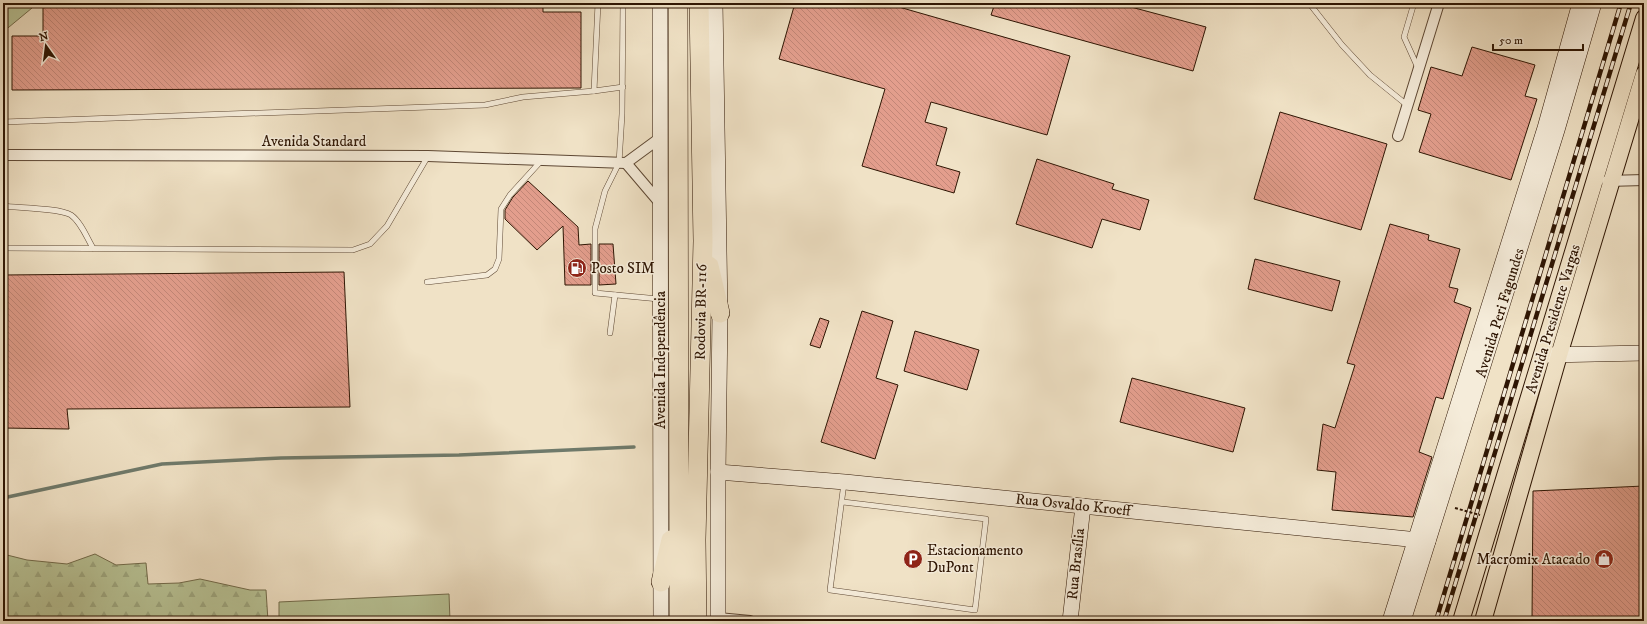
<svg xmlns="http://www.w3.org/2000/svg" width="1647" height="624" viewBox="0 0 1647 624" font-family="'IM FELL DW Pica',serif">
  <style>
    .green { fill: #b8c396; stroke: #736c4c }
    .forest { fill: url(#forest-firs); stroke: #736c4c }
    .lines { fill: none; stroke-linecap: round; stroke-linejoin: round }
    .stream { stroke: #6f7a6b; stroke-width: 3.5 }
    .building { fill: url(#building-back-hatch); stroke: #2e1503 }
    .lane-casing { stroke: #5e4834; stroke-width: 6 }
    .street-casing { stroke: #5e4834; stroke-width: 12 }
    .secondary-casing { stroke: #2e1503; stroke-width: 16 }
    .primary-casing { stroke: #2e1503; stroke-width: 18 }
    .highway-casing { stroke: #2e1503; stroke-width: 20 }
    .lane { stroke: #f5ecda; stroke-width: 5 }
    .street { stroke: #f5ecda; stroke-width: 10 }
    .secondary { stroke: #f5ecda; stroke-width: 15 }
    .primary { stroke: #f0e2c6; stroke-width: 16 }
    .highway { stroke: #f0e2c6; stroke-width: 19 }
    .rail-casing { stroke: #2e1503; stroke-width: 4.5 }
    .rail { stroke: #f5ecda; stroke-width: 3; stroke-dasharray: 9; stroke-linecap: butt }
    .path-bridge { stroke: #2e1503; stroke-width: 2; stroke-dasharray: 3 2; stroke-linecap: butt }
    .labels { text-anchor: middle; dominant-baseline: central; stroke-width: 3; stroke-linejoin: round; paint-order: stroke }
    .street-label { font-size: 15px; fill: #2e1503; stroke: #f5ecda }
    .poi-label { font-size: 15px; fill: #2e1503; stroke: #f5ecda; text-anchor: start }
  </style>
  <defs>
    <pattern id="forest-firs" width="22" height="20" patternUnits="userSpaceOnUse"><rect width="22" height="20" fill="#b8c396"/><path d="M5 1l3.5 6h-7zM16 11l3.5 6h-7z" fill="#9ea780"/></pattern>
    <pattern id="building-back-hatch" width="6" height="6" patternUnits="userSpaceOnUse"><rect width="6" height="6" fill="#e39e8d"/><path d="M-1 5l2 2M0 0l6 6M5-1l2 2" fill="none" stroke="#c38778"/></pattern>
  </defs>
  <rect width="100%" height="100%" fill="#f0e2c6"/>
  <filter id="stains"><feTurbulence type="fractalNoise" baseFrequency=".005" numOctaves="4"/><feColorMatrix values="0 0 0 0 .2 0 0 0 0 .09 0 0 0 0 .02 0 0 0 .5 -.17"/></filter>
  <radialGradient id="worn" r=".72"><stop offset=".6" stop-color="#630" stop-opacity="0"/><stop offset="1" stop-color="#630" stop-opacity=".3"/></radialGradient>
  <g class="green">
    <polygon points="3,3 32,3 32,8 3,32"/>
    <polygon points="449,594 450,621 279,621 279,602"/>
  </g>
  <polygon class="forest" points="3,554 27,560 67,564 95,554 116,565 146,563 148,584 179,583 200,579 250,590 266,590 268,621 3,621"/>
  <g class="lines">
    <polyline class="stream" points="3,498 162,464 281,458 459,455 634,447"/>
  </g>
  <g class="building">
    <polygon points="43,3 543,3 543,12 581,12 581,88 12,90 12,36 43,36"/>
    <polygon points="795,3 885,3 1070,56 1047,135 931,102 925,122 947,128 936,165 960,172 954,193 862,166 885,89 779,59"/>
    <polygon points="995,3 1116,3 1206,27 1193,71 991,15"/>
    <polygon points="1472,47 1535,65 1525,96 1537,99 1511,180 1419,152 1431,114 1418,110 1431,67 1462,76"/>
    <polygon points="1280,112 1387,144 1361,230 1254,199"/>
    <polygon points="1037,159 1114,184 1112,189 1149,200 1140,230 1102,219 1092,248 1016,224"/>
    <polygon points="528,181 578,227 579,245 591,244 591,285 565,285 563,226 537,250 505,219 505,210 513,197"/>
    <polygon points="1390,224 1429,235 1428,240 1460,249 1449,287 1458,289 1454,302 1471,308 1443,399 1436,397 1419,452 1432,457 1413,517 1332,510 1336,472 1317,470 1323,424 1335,428 1355,365 1347,363"/>
    <polygon points="599,244 613,244 616,284 599,285"/>
    <polygon points="1255,259 1340,281 1332,311 1248,289"/>
    <polygon points="344,272 350,407 67,409 69,429 3,428 3,275"/>
    <polygon points="862,311 893,321 876,378 898,385 875,459 821,442"/>
    <polygon points="820,318 829,321 820,348 810,345"/>
    <polygon points="915,331 979,350 967,390 904,371"/>
    <polygon points="1132,378 1245,408 1233,452 1120,422"/>
    <polygon points="1644,486 1644,621 1532,621 1533,491"/>
  </g>
  <g class="lines">
    <defs>
      <g id="lane">
        <polyline points="598,3 594,91 623,87"/>
        <polyline points="623,3 622,114 619,163 605,191 595,229 595,293 659,299"/>
        <polyline points="1309,3 1342,45 1370,75 1407,105"/>
        <polyline points="1414,3 1404,37 1418,68"/>
        <polyline points="3,122 485,105 523,97 594,91"/>
        <path d="M3 206C18 208 60 208 71 215 81 222 87 238 93 248"/>
        <polyline points="3,248 353,250 370,244 387,226 428,156"/>
        <polyline points="427,282 487,275 495,269 499,259 501,209 510,195 541,161"/>
        <polyline points="610,333 615,295"/>
        <polyline points="843,502 986,519 975,610 830,590 844,483"/>
      </g>
      <g id="street">
        <polyline points="1398,136 1439,3"/>
        <polyline points="3,155 428,156 626,163 660,138"/>
        <polyline points="626,163 660,203"/>
        <polyline points="1607,181 1644,180"/>
        <polyline points="718,618 750,621"/>
      </g>
      <g id="secondary">
        <polyline points="660,3 661,621"/>
        <polyline points="715,3 720,313 718,472 718,621"/>
        <polyline points="1547,355 1644,353"/>
        <polyline points="718,472 845,482 1428,541"/>
        <polyline points="1070,621 1083,506"/>
        <polyline points="1390,621 1545,128 1580,3"/>
        <polyline points="1403,621 1557,130 1594,3"/>
      </g>
      <g id="primary">
        <polyline points="1461,621 1644,18"/>
        <polyline points="1483,621 1559,355 1644,74"/>
      </g>
      <g id="highway">
        <polyline points="678,3 679,621"/>
        <polyline points="709,266 720,313"/>
        <polyline points="661,582 671,540"/>
        <polyline points="697,621 696,540 703,241 699,3"/>
      </g>
    </defs>
    <use href="#lane" class="lane-casing"/>
    <use href="#street" class="street-casing"/>
    <use href="#secondary" class="secondary-casing"/>
    <use href="#primary" class="primary-casing"/>
    <use href="#highway" class="highway-casing"/>
    <use href="#lane" class="lane"/>
    <use href="#street" class="street"/>
    <use href="#secondary" class="secondary"/>
    <use href="#primary" class="primary"/>
    <use href="#highway" class="highway"/>
    <defs>
      <g id="rail">
        <polyline points="1436,621 1621,3"/>
        <polyline points="1444,621 1631,3"/>
      </g>
    </defs>
    <use href="#rail" class="rail-casing"/>
    <use href="#rail" class="rail"/>
    <polyline class="path-bridge" points="1455,508 1480,515"/>
  </g>
  <defs>
    <symbol id="fuel-disc" viewBox="-11 -11 22 22"><circle r="9.5" fill="#8f2418" stroke="#f5ecda"/><path d="M-5.5-6h7V0h2V4h1.3V-2.5L3-4.5l.8-.8L6-3V5H2.5V1h-1V6h-7ZM-4.2-4.7v3.2H.2V-4.7Z" fill="#fff"/></symbol>
    <symbol id="parking-disc" viewBox="-11 -11 22 22"><circle r="9.5" fill="#8f2418" stroke="#f5ecda"/><path d="M-3.5-5.5H1a3.5 3.5 0 0 1 0 7H-1V5.5H-3.5ZM-1-3.4V-.6H.8a1.4 1.4 0 0 0 0-2.8Z" fill="#fff"/></symbol>
    <symbol id="shop-disc" viewBox="-11 -11 22 22"><circle r="9.5" fill="#8f2418" stroke="#f5ecda"/><path d="M-5-2.5h2.3a2.7 3.5 0 0 1 5.4 0H5L5.5 6h-11ZM-1.5-2.5h3a1.5 2.3 0 0 0-3 0Z" fill="#fff"/></symbol>
  </defs>
  <g fill-rule="evenodd">
    <use href="#fuel-disc" x="566" y="257" width="22" height="22"/>
    <use href="#parking-disc" x="902" y="548" width="22" height="22"/>
    <use href="#shop-disc" x="1593" y="548" width="22" height="22"/>
  </g>
  <g class="labels">
    <g class="street-label">
      <text x="314" y="141">Avenida Standard</text>
      <text transform="translate(701 312) rotate(-89)">Rodovia BR-116</text>
      <text transform="translate(1500 313) rotate(-73)">Avenida Peri Fagundes</text>
      <text transform="translate(1553 319) rotate(-73)">Avenida Presidente Vargas</text>
      <text transform="translate(660 360) rotate(-90)">Avenida Independência</text>
      <text transform="translate(1073 505) rotate(6)">Rua Osvaldo Kroeff</text>
      <text transform="translate(1076 564) rotate(-84)">Rua Brasília</text>
    </g>
    <g class="poi-label">
      <text x="591" y="268">Posto SIM</text>
      <text x="927" y="550">Estacionamento<tspan x="927" dy="17">DuPont</tspan></text>
      <text x="1590" y="559" text-anchor="end">Macromix Atacado</text>
    </g>
  </g>
  <rect width="1647" height="624" fill="none" stroke="#f0e2c6" stroke-width="16"/>
  <rect x="4" y="4" width="1639" height="616" fill="none" stroke="#2e1503" stroke-width="2"/>
  <rect x="8" y="8" width="1631" height="608" fill="none" stroke="#2e1503"/>
  <g transform="translate(46 46) rotate(346)" stroke="#f5ecda" stroke-width="3" paint-order="stroke">
  <path d="M0-3L7 15L0 10L-7 15Z" fill="#2e1503"/>
  <text y="-6" font-size="11" font-weight="bold" text-anchor="middle" fill="#2e1503">N</text>
  </g>
  <path d="M1493 44v6h90v-6" fill="none" stroke="#2e1503" stroke-width="2"/>
  <text x="1499" y="44" font-size="12" fill="#2e1503" stroke="#f5ecda" stroke-width="3" paint-order="stroke">50 m</text>
  <rect width="100%" height="100%" filter="url(#stains)"/>
  <rect width="100%" height="100%" fill="url(#worn)"/>
</svg>
